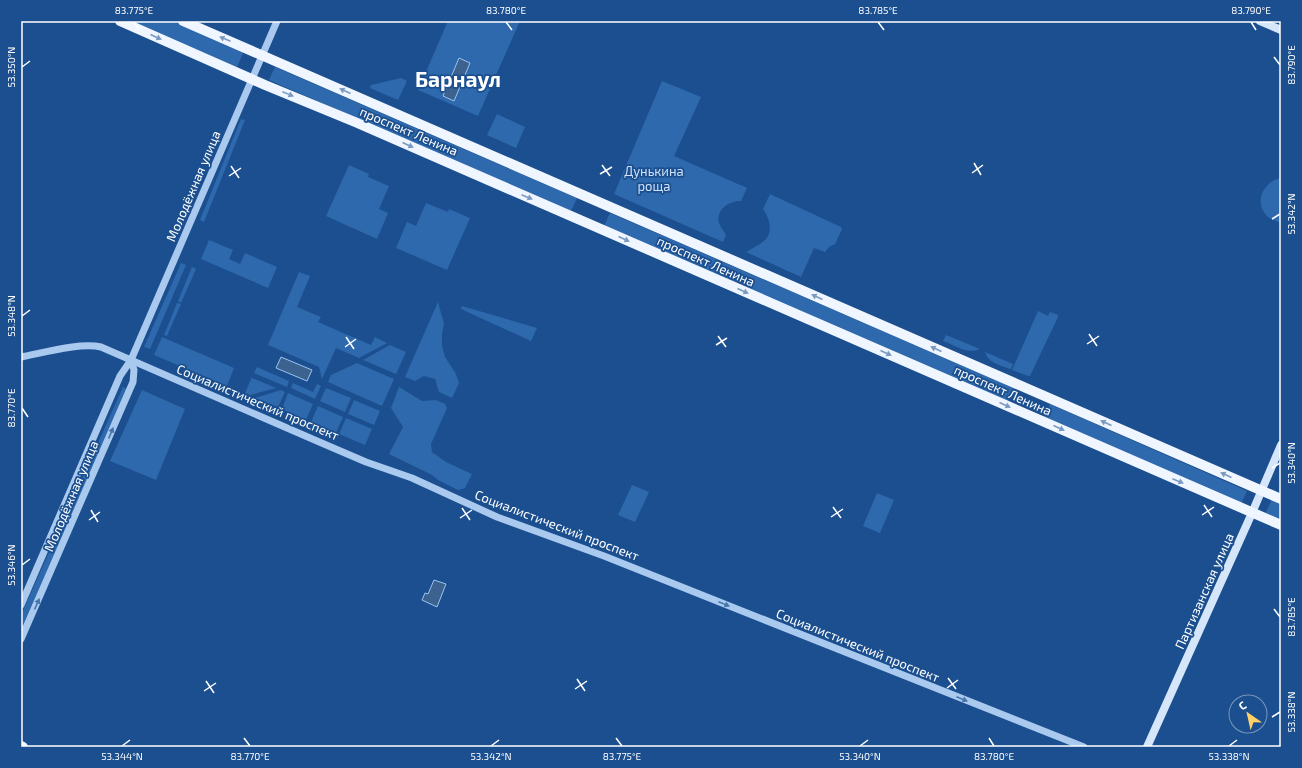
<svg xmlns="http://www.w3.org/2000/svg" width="1302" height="768" viewBox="0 0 1302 768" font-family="'Exo 2',sans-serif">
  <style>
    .green { fill: #2e69ad }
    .water { fill: #3c6290; stroke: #9cc4f0 }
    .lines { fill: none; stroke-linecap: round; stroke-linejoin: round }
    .tertiary { stroke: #a9c9ee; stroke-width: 7 }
    .secondary { stroke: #d6e6fa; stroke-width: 8 }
    .primary { stroke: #f0f6ff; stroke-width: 10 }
    .oneway { fill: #7b9ac1 }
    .oneway2 { fill: #4674ac }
    .ticks { fill: none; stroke: #fff; stroke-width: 1.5 }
    .labels { text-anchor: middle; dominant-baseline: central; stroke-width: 3.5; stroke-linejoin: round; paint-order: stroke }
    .street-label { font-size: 13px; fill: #fff; stroke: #1b4f8f }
    .park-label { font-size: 13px; fill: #cfe3fa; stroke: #1b4f8f }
    .town-label { font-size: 21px; font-weight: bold; fill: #fff; stroke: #1b4f8f }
    .neatline { fill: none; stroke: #fff; stroke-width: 1.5 }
    .ticks-label { font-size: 10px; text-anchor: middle; fill: #fff }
  </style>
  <rect width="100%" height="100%" fill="#1b4f8f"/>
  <g class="green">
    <polygon points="130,21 173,21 244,51 237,67"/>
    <polygon points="448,21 520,21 478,116 418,90"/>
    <polygon points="275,67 577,198 571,211 269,80"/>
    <polygon points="401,78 407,81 398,100 370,88 371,85"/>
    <path d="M662 81 701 97 674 156 747 188 741 201C729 201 716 209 719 223 720 227 724 231 726 235L723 242 614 194Z"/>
    <polygon points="497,114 525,127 516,148 487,135"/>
    <polygon points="241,119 245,120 204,222 200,220"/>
    <polygon points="349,165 369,174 368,177 389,186 379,209 388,213 377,239 326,216"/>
    <path d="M1281 178V223C1277 221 1270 219 1267 216 1253 202 1264 181 1281 178Z"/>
    <path d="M770 194 841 227 842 229 835 244 829 247 825 252 814 248 801 277 746 252C752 248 760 245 765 240 774 231 769 218 763 209Z"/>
    <polygon points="426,203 448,212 449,209 470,218 447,270 396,248 407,222 416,226"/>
    <polygon points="610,213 1014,388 1008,401 604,226"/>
    <polygon points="209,240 233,250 229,259 240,264 245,253 277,267 268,288 201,259"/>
    <polygon points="181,263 186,265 150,349 144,347"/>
    <polygon points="192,267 196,269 181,303 178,301"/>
    <polygon points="299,272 310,276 297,307 321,317 318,322 371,345 375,337 387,343 359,358 336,348 322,379 319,367 268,345"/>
    <polygon points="438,302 444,324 442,334 442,346 445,357 456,374 459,383 452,398 439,392 435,379 424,376 415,381 405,377"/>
    <polygon points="177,303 181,304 167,336 164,335"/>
    <polygon points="462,306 537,328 531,341 461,309"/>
    <polygon points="1038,311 1048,316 1050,312 1058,315 1058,317 1030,376 1028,376 1012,370"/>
    <path d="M946 335 980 349C967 355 955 345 943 341Z"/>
    <polygon points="162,337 234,368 227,386 154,355"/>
    <polygon points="390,345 406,352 396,374 363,360"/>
    <path d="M985 352 1013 364 1011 369H1010C1000 365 988 363 985 352Z"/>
    <polygon points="357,363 394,379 382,406 328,382 331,375"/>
    <polygon points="257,367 289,381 287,387 254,373"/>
    <polygon points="252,377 252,378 276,388 250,395 245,393"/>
    <polygon points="293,383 313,392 317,384 321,386 315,399 291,388"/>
    <polygon points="123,387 127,389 21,630 21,615"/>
    <polygon points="399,387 422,401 436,400 445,404 447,408 431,444 432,452 446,462 472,474 465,488 458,490 438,480 432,475 389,454 403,427 391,408"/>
    <polygon points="326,388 351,398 345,412 320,401"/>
    <polygon points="142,390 185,409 156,480 110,461"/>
    <polygon points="281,390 285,392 278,407 255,398"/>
    <polygon points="288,393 313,404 306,420 282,409"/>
    <polygon points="354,400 380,411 374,425 348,414"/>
    <polygon points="1050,404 1247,491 1241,504 1044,417"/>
    <polygon points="318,406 343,417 336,433 311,422"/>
    <polygon points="346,418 372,429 365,445 339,434"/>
    <polygon points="632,485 649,492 635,522 618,515"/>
    <polygon points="877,493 894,500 880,533 863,526"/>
    <polygon points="1272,499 1281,503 1281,521 1265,514"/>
  </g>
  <g class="water">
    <polygon points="459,58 470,63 454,101 443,96"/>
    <polygon points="281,357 312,370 307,381 276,368"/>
    <polygon points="434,580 446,584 437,607 422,600 425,593 428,594"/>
  </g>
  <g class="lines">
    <g class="tertiary">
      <path d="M21 357C42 353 81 342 101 347L317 441 366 462 412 478 497 517 604 556 1084 747"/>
      <polyline points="21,605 120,376 131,360 277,21"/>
      <polyline points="21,639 133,382 134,370 131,360"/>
    </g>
    <g class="secondary">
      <polyline points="1260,21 1281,30"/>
      <polyline points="1147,747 1252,513 1281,445"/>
    </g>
    <g class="primary">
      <polyline points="120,21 265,85 355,122 1281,525"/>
      <polyline points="183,21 1281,499"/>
      <polyline points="21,746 23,747"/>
    </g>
  </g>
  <defs><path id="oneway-solid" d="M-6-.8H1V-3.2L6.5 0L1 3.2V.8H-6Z"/></defs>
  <g class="oneway">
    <use href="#oneway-solid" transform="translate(156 37) rotate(24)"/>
    <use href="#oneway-solid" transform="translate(225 39) rotate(-157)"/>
    <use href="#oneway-solid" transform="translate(345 91) rotate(-156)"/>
    <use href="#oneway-solid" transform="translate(288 94) rotate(22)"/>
    <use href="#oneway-solid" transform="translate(408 145) rotate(24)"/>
    <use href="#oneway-solid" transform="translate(527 197) rotate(23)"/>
    <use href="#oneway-solid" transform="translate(624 239) rotate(24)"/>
    <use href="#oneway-solid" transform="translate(743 291) rotate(24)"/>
    <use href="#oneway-solid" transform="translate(817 297) rotate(-156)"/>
    <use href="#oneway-solid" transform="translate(936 349) rotate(-156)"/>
    <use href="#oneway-solid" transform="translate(886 353) rotate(24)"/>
    <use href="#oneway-solid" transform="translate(1005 405) rotate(24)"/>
    <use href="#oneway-solid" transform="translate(1106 423) rotate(-156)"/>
    <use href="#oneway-solid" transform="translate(1059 428) rotate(24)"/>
    <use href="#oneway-solid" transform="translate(1226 475) rotate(-156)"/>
    <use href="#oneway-solid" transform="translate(1178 481) rotate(23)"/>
  </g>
  <g class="oneway2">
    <use href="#oneway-solid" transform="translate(111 433) rotate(-67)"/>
    <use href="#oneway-solid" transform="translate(37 604) rotate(-66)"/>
    <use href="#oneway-solid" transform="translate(724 604) rotate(22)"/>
    <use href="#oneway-solid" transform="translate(962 699) rotate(22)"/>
  </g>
  <path class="ticks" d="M134 22 139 30M506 22 512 30M878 22 884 30M1251 22 1256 30M1274 57 1280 65M22 67 30 61M974 163 981 175M602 165 610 176M231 166 239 178M972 173 983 165M600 174 612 167M229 176 241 168M1272 219 1280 214M22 316 30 310M1089 334 1097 346M718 336 726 347M346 337 354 349M1087 344 1099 336M716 345 727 338M345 347 356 339M22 408 28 417M1272 468 1280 463M1204 505 1212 517M833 507 841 518M462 508 470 520M91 510 98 522M1202 515 1214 507M831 517 843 509M460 518 472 510M89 520 100 512M22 565 30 559M1274 609 1280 617M948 678 956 689M577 679 585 691M206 681 214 693M947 688 958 680M575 689 587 681M204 691 216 683M1272 717 1280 712M244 738 250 746M616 738 622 746M989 738 994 746M122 746 130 740M491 746 499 740M860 746 868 740M1229 746 1237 740"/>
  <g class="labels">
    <g class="street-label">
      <text transform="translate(409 131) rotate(23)">проспект Ленина</text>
      <text transform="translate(193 186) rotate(-67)">Молодёжная улица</text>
      <text transform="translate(706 261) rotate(24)">проспект Ленина</text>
      <text transform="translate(1003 390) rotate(24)">проспект Ленина</text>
      <text transform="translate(258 402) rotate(23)">Социалистический проспект</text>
      <text transform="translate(71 496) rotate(-67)">Молодёжная улица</text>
      <text transform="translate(557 525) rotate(21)">Социалистический проспект</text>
      <text transform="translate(1204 591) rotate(-66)">Партизанская улица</text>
      <text transform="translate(858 645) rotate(22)">Социалистический проспект</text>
    </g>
    <g class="park-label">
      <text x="654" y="171">Дунькина<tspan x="654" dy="15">роща</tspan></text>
    </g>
    <g class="town-label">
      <text x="458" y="78">Барнаул</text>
    </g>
  </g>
  <rect width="1302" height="768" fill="none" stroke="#1b4f8f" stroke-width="44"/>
  <g transform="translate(1248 714) rotate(326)"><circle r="19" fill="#1b4f8f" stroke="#7695bc"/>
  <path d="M0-3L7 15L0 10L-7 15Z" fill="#ffd166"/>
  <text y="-6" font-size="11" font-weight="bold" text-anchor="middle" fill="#ffffff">С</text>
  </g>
  <rect x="22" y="22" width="1258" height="724" class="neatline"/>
  <g class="ticks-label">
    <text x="134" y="14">83.775°E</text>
    <text x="506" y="14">83.780°E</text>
    <text x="878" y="14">83.785°E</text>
    <text x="1251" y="14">83.790°E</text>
    <text transform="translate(1291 65) rotate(-90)" y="4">83.790°E</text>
    <text transform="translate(11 67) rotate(-90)" y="4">53.350°N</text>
    <text transform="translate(1291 214) rotate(-90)" y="4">53.342°N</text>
    <text transform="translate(11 316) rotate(-90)" y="4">53.348°N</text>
    <text transform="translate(11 408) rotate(-90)" y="4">83.770°E</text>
    <text transform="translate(1291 463) rotate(-90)" y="4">53.340°N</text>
    <text transform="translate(11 565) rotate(-90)" y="4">53.346°N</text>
    <text transform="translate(1291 617) rotate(-90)" y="4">83.785°E</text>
    <text transform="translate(1291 712) rotate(-90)" y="4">53.338°N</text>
    <text x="122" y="760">53.344°N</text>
    <text x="250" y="760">83.770°E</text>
    <text x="491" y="760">53.342°N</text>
    <text x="622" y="760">83.775°E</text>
    <text x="860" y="760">53.340°N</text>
    <text x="994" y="760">83.780°E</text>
    <text x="1229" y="760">53.338°N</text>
  </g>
</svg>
